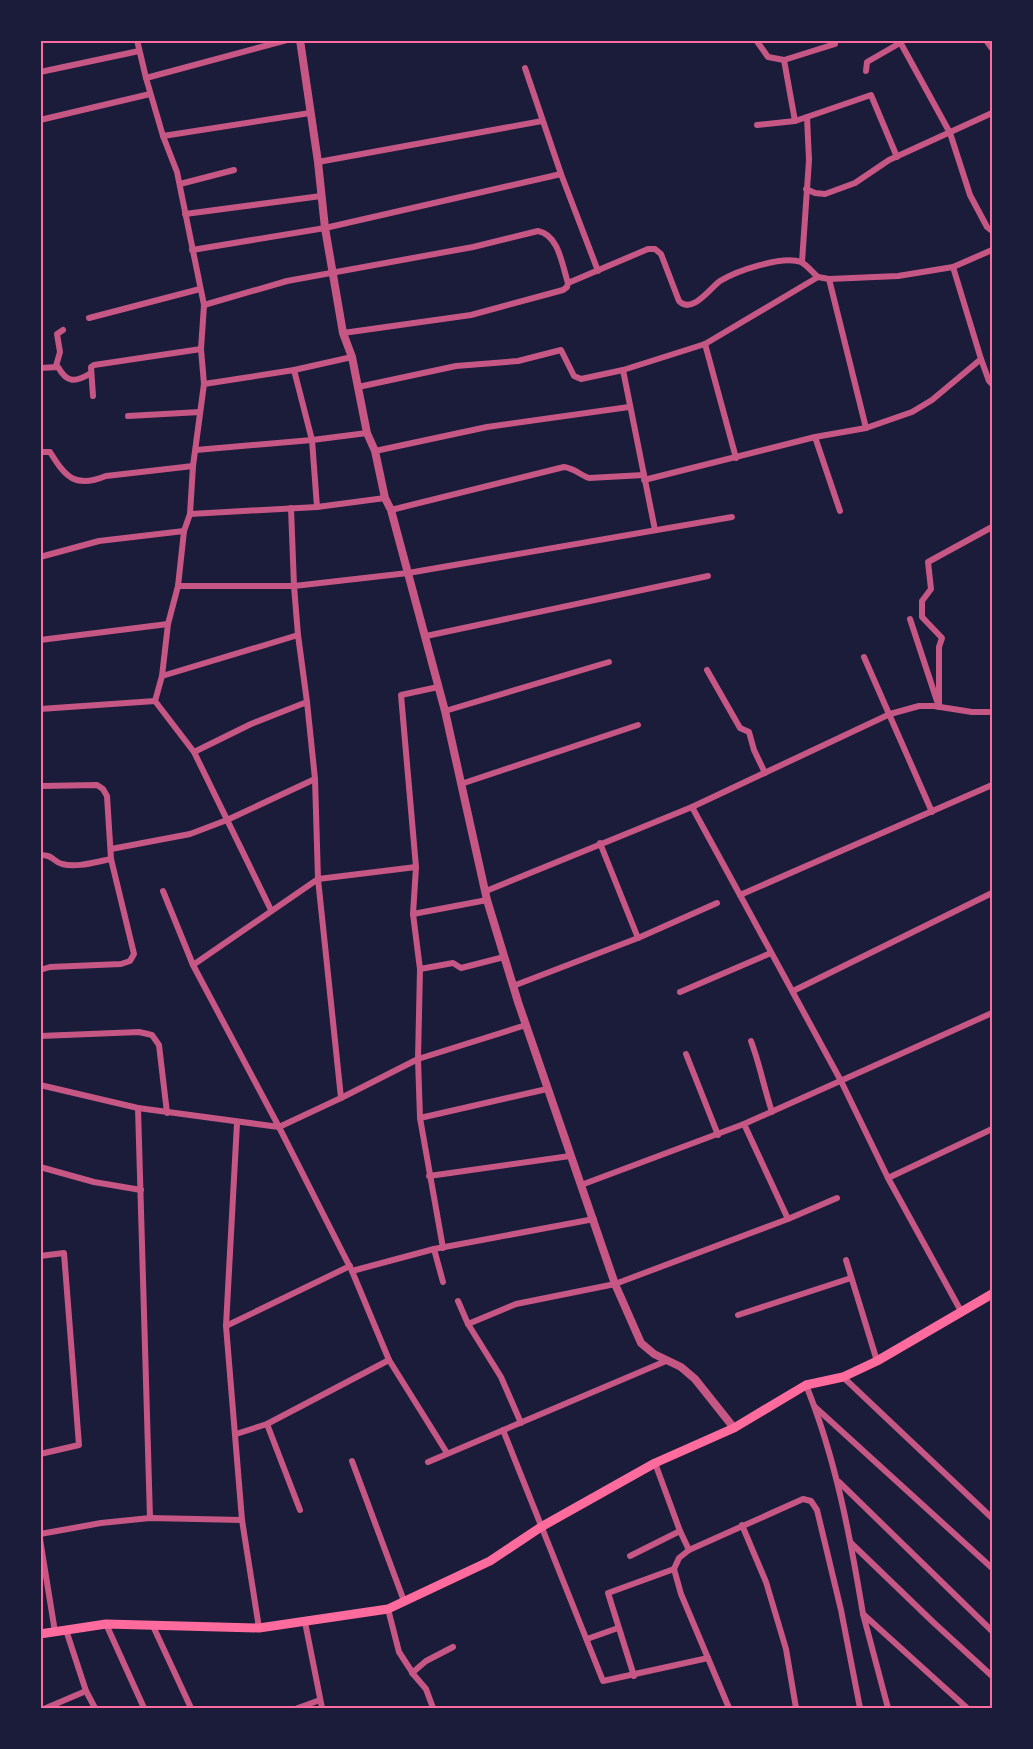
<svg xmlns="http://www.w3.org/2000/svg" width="1033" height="1749" viewBox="0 0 1033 1749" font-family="'Open Sans',sans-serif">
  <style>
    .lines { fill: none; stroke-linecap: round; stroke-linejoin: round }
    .minor { stroke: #c65784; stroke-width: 6 }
    .tertiary { stroke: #c65784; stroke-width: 8 }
    .secondary { stroke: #ff6b9d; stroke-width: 9 }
    .neatline { fill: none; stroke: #ff6b9d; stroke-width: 2 }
  </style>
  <rect width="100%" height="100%" fill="#1b1b3a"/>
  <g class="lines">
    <g class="minor">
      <polyline points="137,40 146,78 163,136 177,172 204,305 201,349 204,384 193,466 190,514 184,531 178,586 168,624 162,676 155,701 194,752 251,724 307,702 315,779 318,879 193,965"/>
      <polyline points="756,40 768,57 784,60"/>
      <polyline points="899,40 950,133 970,195 987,227 992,231"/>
      <polyline points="866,71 867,62 900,43"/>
      <polyline points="40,72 139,51"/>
      <polyline points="146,78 287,40"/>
      <polyline points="807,117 871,95 897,157"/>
      <polyline points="40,120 150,94"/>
      <polyline points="795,121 784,60 835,44"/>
      <polyline points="757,125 795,121 807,117 809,160 802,262"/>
      <polyline points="163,136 310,113"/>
      <polyline points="318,162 542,121"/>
      <polyline points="561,174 598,271"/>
      <polyline points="180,184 234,170"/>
      <polyline points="806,189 815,193 825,194 855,183 889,160 992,113"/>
      <polyline points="185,214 321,196"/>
      <polyline points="192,250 325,228 561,174 525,68"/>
      <polyline points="829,279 866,428"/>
      <path d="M204 305 287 281 473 247 538 231C559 235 562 265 568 283"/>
      <polyline points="89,318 200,289"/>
      <path d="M343 333 471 315 563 290 567 287 568 283 648 249H655L661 254 679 301C692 315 711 287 720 281 736 271 783 255 801 262 807 265 813 273 818 277"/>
      <polyline points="705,344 736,458"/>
      <polyline points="981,359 989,381 992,384"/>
      <polyline points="56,366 60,352 57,334 63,330"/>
      <path d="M40 368 58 367C67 383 75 383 91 373"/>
      <polyline points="294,370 312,440 317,507"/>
      <polyline points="623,370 655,530"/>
      <polyline points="204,384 294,370 352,357"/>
      <polyline points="358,387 456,366 518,361 561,350 574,376 581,379 623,370 705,344 818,277 829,279 898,276 953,267 992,250"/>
      <polyline points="93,396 91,367 94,365 201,349"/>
      <polyline points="128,416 200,412"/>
      <polyline points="815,437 840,511"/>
      <polyline points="196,450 312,440 367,433"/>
      <polyline points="375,451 487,427 629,407"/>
      <path d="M40 452H50C65 476 74 489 106 476L193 466"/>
      <polyline points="644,480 815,437 866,428 912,412 932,400 981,359 953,267"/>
      <polyline points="291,508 294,586 298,635"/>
      <path d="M391 510 564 467C574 468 580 475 589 478L644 475"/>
      <polyline points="190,514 317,507 385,498"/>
      <polyline points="40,557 99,541 184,531"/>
      <polyline points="178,586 294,586 408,573 732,517"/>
      <polyline points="910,619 937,701"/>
      <polyline points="426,636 708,576"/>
      <polyline points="40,640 168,624"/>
      <polyline points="864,657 932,812"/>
      <polyline points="707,670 740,728 749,732 754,750 765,773"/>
      <polyline points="162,676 298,635 307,702"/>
      <polyline points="438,687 401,695 416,867 413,914 420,969 418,1059 420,1118 443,1248"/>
      <polyline points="939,707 939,647 942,638 922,617 922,601 931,589 928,562 992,527"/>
      <polyline points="40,709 155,701"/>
      <polyline points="445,711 609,662"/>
      <polyline points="194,752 271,910"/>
      <polyline points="461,784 638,725"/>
      <polyline points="40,786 97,785 103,789 107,796 111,859 134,954 130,961 121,964 50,967 40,970"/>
      <polyline points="692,807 890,714 919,706 934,706 972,712 992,712"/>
      <polyline points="600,843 638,938"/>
      <polyline points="111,849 190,834 227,820 315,779"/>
      <path d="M40 855C54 855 52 861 62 864 77 868 95 862 111 859"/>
      <polyline points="163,891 193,965 279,1127 352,1271 434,1249 594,1219"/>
      <polyline points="486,891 692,807 740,895 992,785"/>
      <polyline points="740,895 841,1081 888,1178 962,1313"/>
      <polyline points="413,914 487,900"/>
      <polyline points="420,969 453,963 461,968 504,957"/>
      <polyline points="513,986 638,938 717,903"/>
      <polyline points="793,991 992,893"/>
      <polyline points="680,992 771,953"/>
      <polyline points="40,1036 139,1032 152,1035 159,1045 167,1113"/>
      <path d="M751 1041C760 1065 764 1088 772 1112"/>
      <polyline points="686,1054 718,1135"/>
      <polyline points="40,1085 138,1108"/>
      <polyline points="341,1098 318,879 416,867"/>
      <polyline points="420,1118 547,1089"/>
      <polyline points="237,1123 226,1326 242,1520 259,1628"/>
      <polyline points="744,1124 788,1219"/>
      <polyline points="40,1167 94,1182 141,1190"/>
      <polyline points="429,1176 570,1156"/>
      <polyline points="888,1178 992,1129"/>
      <polyline points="581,1185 744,1124 992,1013"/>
      <polyline points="434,1249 443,1282"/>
      <polyline points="40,1256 64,1253 79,1445 40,1454"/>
      <polyline points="846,1260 877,1361"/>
      <polyline points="458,1301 468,1324 501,1377 521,1423"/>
      <polyline points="738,1315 851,1278"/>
      <polyline points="468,1324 516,1304 615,1284 788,1219 837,1198"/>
      <polyline points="226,1326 350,1266"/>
      <polyline points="389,1360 447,1453"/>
      <polyline points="843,1377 992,1518"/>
      <path d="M806 1385C836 1459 850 1536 863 1614"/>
      <polyline points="815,1407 992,1568"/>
      <polyline points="267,1424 300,1510"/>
      <polyline points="503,1430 603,1681 708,1658"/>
      <polyline points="236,1434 267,1424 389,1360 352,1271"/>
      <polyline points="352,1461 404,1601"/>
      <polyline points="428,1462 666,1361"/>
      <polyline points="655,1463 680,1531 689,1550"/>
      <polyline points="839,1482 992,1631"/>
      <polyline points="150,1518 138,1108 279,1127 341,1098 418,1059 526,1025"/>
      <polyline points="742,1525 766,1582 786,1649 796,1708"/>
      <polyline points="40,1534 101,1523 150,1518 242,1520"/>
      <polyline points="40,1539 55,1632"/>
      <polyline points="851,1543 933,1622 992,1676"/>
      <polyline points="630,1556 680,1531"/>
      <polyline points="388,1609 399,1652 414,1675 426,1689 433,1708"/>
      <polyline points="305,1622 322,1708"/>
      <polyline points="106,1624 144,1708"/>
      <polyline points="153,1626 191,1708"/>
      <polyline points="66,1630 86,1691 95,1708"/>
      <polyline points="587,1639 618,1628"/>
      <polyline points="412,1673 426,1661 453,1647"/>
      <polyline points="634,1676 608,1593 674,1569"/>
      <polyline points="46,1708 86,1691"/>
      <polyline points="298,1708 320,1700"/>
      <polyline points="729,1708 681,1594 674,1569 679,1558 689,1550 803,1499 811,1501 817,1510 841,1610 860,1708"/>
      <polyline points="888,1708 863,1614 967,1708"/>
    </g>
    <g class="tertiary">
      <polyline points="300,40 318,162 325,228 343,333 352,357 367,433 375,451 385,498 391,510 445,711 487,900 518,1002 615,1284 641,1343 654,1354 681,1367 695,1379 734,1428"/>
      <polyline points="987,40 992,47"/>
    </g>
    <polyline class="secondary" points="40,1634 106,1624 259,1628 388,1609 490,1561 541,1527 655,1463 734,1428 806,1385 843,1377 877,1361 992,1294"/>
  </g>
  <rect width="1033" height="1749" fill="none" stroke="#1b1b3a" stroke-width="84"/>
  <rect x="42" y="42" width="949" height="1665" class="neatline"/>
</svg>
